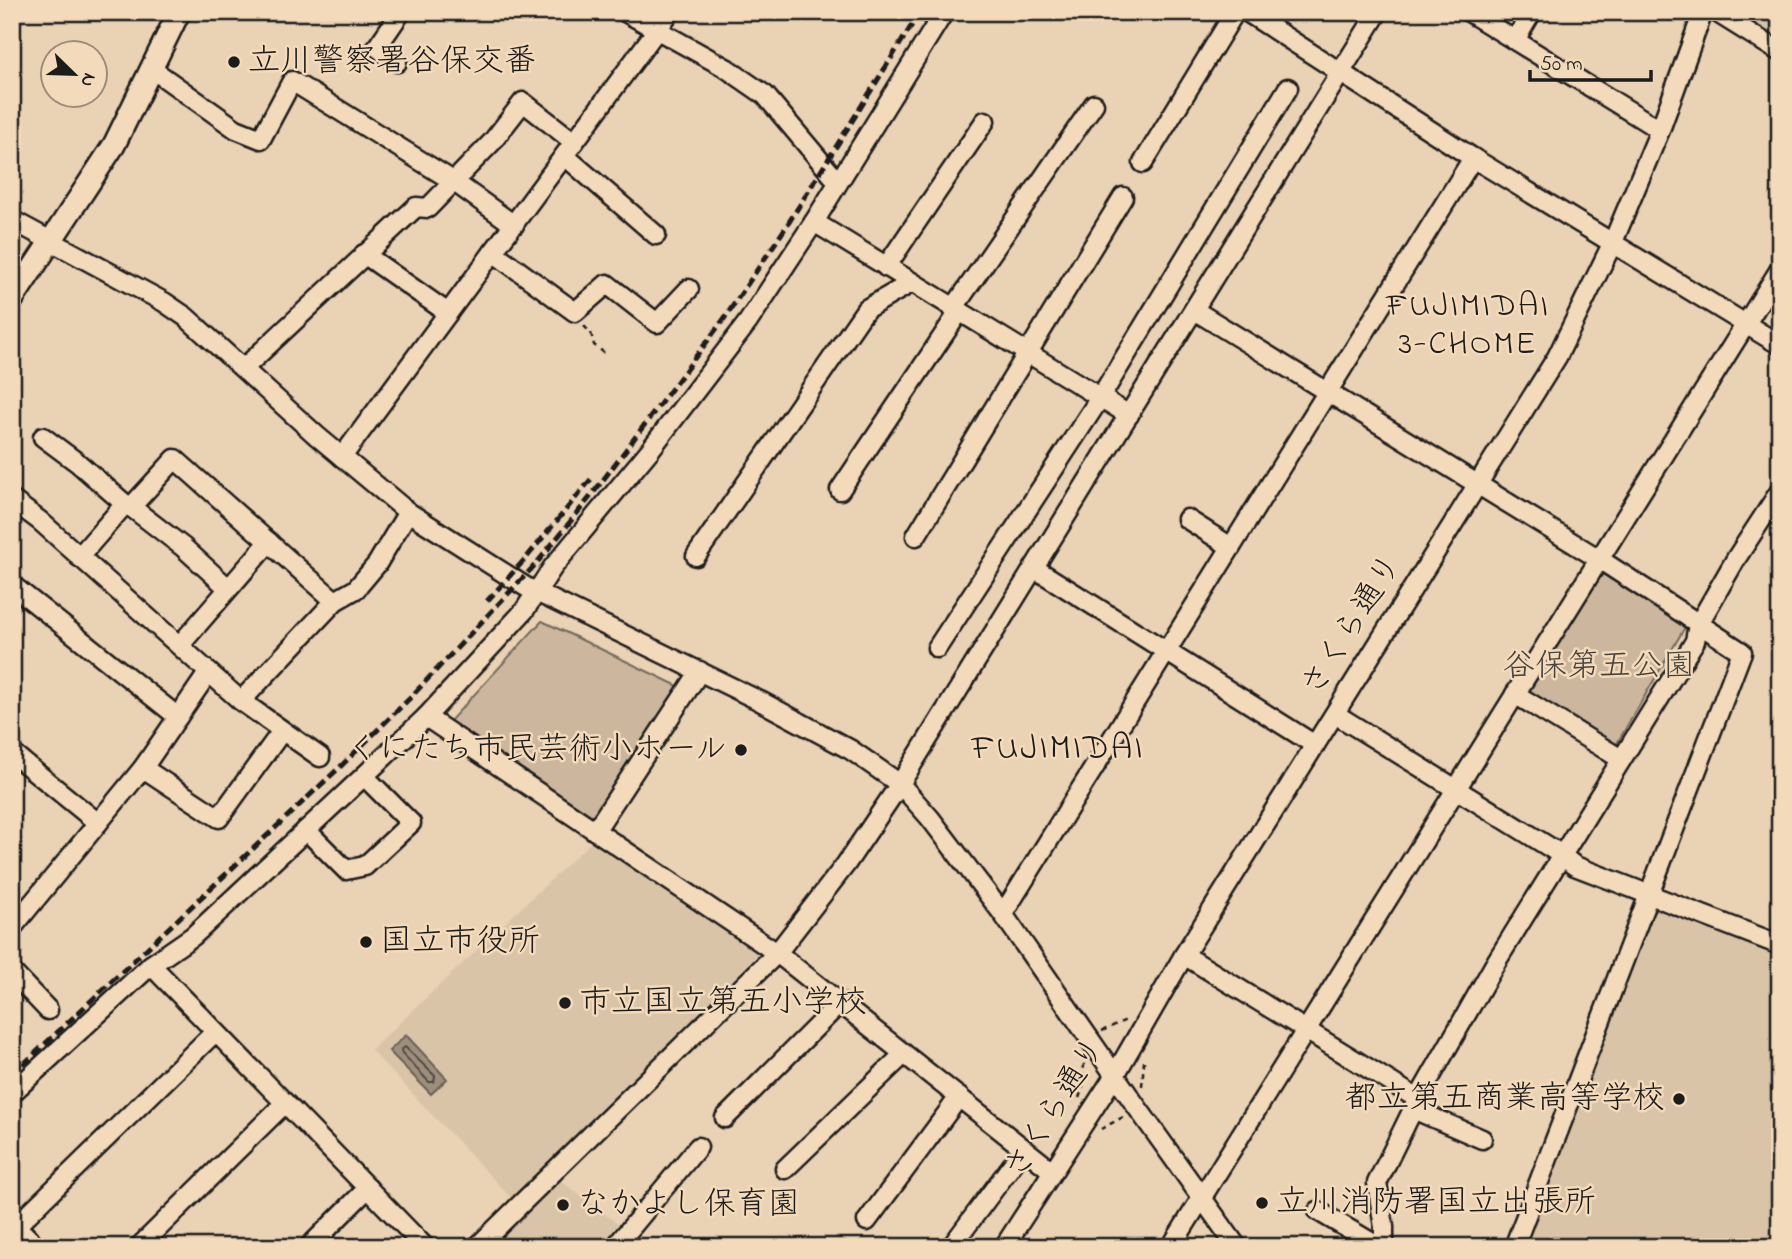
<svg xmlns="http://www.w3.org/2000/svg" width="1792" height="1259" viewBox="0 0 1792 1259" font-family="'Indie Flower','Klee One',sans-serif">
  <style>
    .built { fill: #dac4a8 }
    .green { fill: #ccb79e; stroke: #746a5d; stroke-width: 2 }
    .water { fill: #9e8f7c; stroke: #6a6156; stroke-width: 2 }
    .lines { fill: none; stroke-linecap: round; stroke-linejoin: round }
    .shore { stroke: #504a42; stroke-width: 2 }
    .minor-casing { stroke: #1c1c1c; stroke-width: 23 }
    .major-casing { stroke: #1c1c1c; stroke-width: 26 }
    .path { stroke: #1c1c1c; stroke-width: 2.5; stroke-dasharray: 5 5; stroke-linecap: butt }
    .minor { stroke: #f3daba; stroke-width: 18 }
    .major { stroke: #f3daba; stroke-width: 21 }
    .rail { stroke: #1c1c1c; stroke-width: 5; stroke-dasharray: 10 5; stroke-linecap: butt }
    .poi-dot { fill: #1c1c1c; stroke: #f3daba; stroke-width: 2.5 }
    .labels { text-anchor: middle; dominant-baseline: central; stroke-width: 5; stroke-linejoin: round; paint-order: stroke }
    .poi-label { font-size: 32px; fill: #1c1c1c; stroke: #f3daba; text-anchor: start }
    .street-label { font-size: 32px; fill: #1c1c1c; stroke: #f3daba }
    .park-label { font-size: 32px; fill: #48433c; stroke: #f3daba }
    .neighbourhood-label { font-size: 33px; letter-spacing: 2px; fill: #1c1c1c; stroke: #f3daba }
    .quarter-label { font-size: 35px; letter-spacing: 2px; fill: #1c1c1c; stroke: #f3daba }
  </style>
  <rect width="100%" height="100%" fill="#ead2b4"/>
  <filter id="ink" filterUnits="userSpaceOnUse"><feTurbulence type="fractalNoise" baseFrequency=".0143" numOctaves="2"/><feDisplacementMap in="SourceGraphic" scale="14" xChannelSelector="R" yChannelSelector="G"/><feConvolveMatrix kernelMatrix="1 2 1 2 8 2 1 2 1" color-interpolation-filters="sRGB"/></filter>
  <g filter="url(#ink)">
    <g class="built">
      <polygon points="1721,12 1780,12 1780,48"/>
      <polygon points="592,841 755,948 756,956 514,1201 371,1050"/>
      <polygon points="1659,906 1780,952 1780,1247 1522,1247 1651,908"/>
      <polygon points="560,1180 625,1229 609,1247 492,1247"/>
    </g>
    <g class="green">
      <polygon points="1598,566 1688,622 1616,745 1522,687"/>
      <polygon points="542,621 680,687 595,818 449,722"/>
    </g>
    <polygon class="water" points="406,1035 447,1079 431,1094 389,1051"/>
    <g class="lines">
      <polygon class="shore" points="405,1047 435,1076 434,1082 429,1082 402,1053 401,1050"/>
      <defs>
        <g id="minor">
          <polyline points="625,12 726,68 765,95 838,182"/>
          <polyline points="1247,12 1473,158 1780,345"/>
          <polyline points="1469,12 1660,130"/>
          <polyline points="1716,12 1780,52"/>
          <polyline points="1515,40 1532,12"/>
          <polyline points="397,62 377,47 401,12"/>
          <polyline points="152,69 236,129 261,139 292,81 453,181 514,225"/>
          <polyline points="565,156 656,235"/>
          <polyline points="1143,163 1235,12"/>
          <polyline points="12,220 164,302 186,317 317,436 408,512 526,587 760,701 851,750 900,784 930,818 1003,914 1134,1103 1237,1247"/>
          <polyline points="814,222 1129,415"/>
          <polyline points="493,252 575,312 607,284 657,323 689,289"/>
          <polyline points="364,254 448,313"/>
          <polyline points="886,267 985,121"/>
          <polyline points="953,309 1094,104"/>
          <polyline points="1194,310 1599,559 1742,652 1514,1247"/>
          <polyline points="244,368 416,207 428,208 492,142 523,102 574,142"/>
          <polyline points="43,437 78,463 125,504 131,507 183,547 228,588"/>
          <polyline points="342,457 670,12"/>
          <polyline points="840,490 959,312"/>
          <polyline points="12,500 40,521 241,701 320,757"/>
          <polyline points="131,507 175,459 335,601"/>
          <polyline points="1187,519 1231,547"/>
          <polyline points="916,536 1123,197"/>
          <polyline points="696,556 866,309 911,283"/>
          <polyline points="79,557 125,504"/>
          <polyline points="1034,568 1315,745"/>
          <polyline points="12,585 178,717"/>
          <polyline points="180,645 269,542"/>
          <polyline points="937,648 1100,398 1288,88"/>
          <polyline points="1515,694 1621,759"/>
          <polyline points="241,701 335,601 356,589 377,564 408,512"/>
          <polyline points="1335,714 1554,850 1575,866 1780,945"/>
          <polyline points="426,717 777,953 1052,1171"/>
          <polyline points="12,753 98,823"/>
          <polyline points="143,768 219,818 282,731"/>
          <polyline points="306,830 346,870 365,866 411,823 364,776"/>
          <polyline points="595,831 700,671"/>
          <polyline points="1003,914 1473,158"/>
          <polyline points="12,928 143,768 208,673"/>
          <polyline points="1184,955 1418,1099"/>
          <polyline points="151,965 425,1247"/>
          <polyline points="12,972 48,1010"/>
          <polyline points="12,1093 151,965 193,936 364,776 426,717 524,611 553,567 650,450 748,322 814,222 944,12"/>
          <polyline points="1413,1109 1482,1139"/>
          <polyline points="725,1118 840,1003"/>
          <polyline points="785,1169 904,1054"/>
          <polyline points="1318,1211 1379,1247"/>
          <polyline points="867,1221 959,1097"/>
          <polyline points="12,1222 37,1247"/>
          <polyline points="16,1226 215,1032"/>
          <polyline points="139,1247 285,1103"/>
          <polyline points="309,1247 368,1188"/>
          <polyline points="477,1247 777,953 846,864 900,784 1378,12"/>
          <polyline points="615,1247 698,1147"/>
          <polyline points="951,1247 1024,1149"/>
          <polyline points="1004,1247 1115,1075 1184,955 1557,357 1613,242 1660,130 1703,12"/>
          <polyline points="1171,1247 1780,269"/>
          <polyline points="1384,1247 1384,1227 1377,1183 1418,1099 1496,962 1695,641 1698,625 1737,557 1780,491"/>
        </g>
        <polyline id="major" points="12,300 114,145 179,12"/>
      </defs>
      <use href="#minor" class="minor-casing"/>
      <use href="#major" class="major-casing"/>
      <g class="path">
        <polyline points="584,326 591,333 594,345 607,355"/>
        <polyline points="1102,1031 1128,1019"/>
        <polyline points="1142,1086 1144,1061"/>
        <polyline points="1079,1098 1083,1087 1084,1063"/>
        <polyline points="1101,1129 1123,1117"/>
      </g>
      <use href="#minor" class="minor"/>
      <use href="#major" class="major"/>
      <g class="rail">
        <polyline points="487,601 527,557 592,478"/>
        <polyline points="12,1075 340,767 409,699 536,564 591,496 724,319 786,227 920,12"/>
      </g>
    </g>
  </g>
  <g class="poi-dot">
    <circle cx="234" cy="62" r="7"/>
    <circle cx="741" cy="750" r="7"/>
    <circle cx="366" cy="942" r="7"/>
    <circle cx="565" cy="1003" r="7"/>
    <circle cx="1679" cy="1099" r="7"/>
    <circle cx="1262" cy="1203" r="7"/>
    <circle cx="563" cy="1205" r="7"/>
  </g>
  <g class="labels">
    <g class="poi-label">
      <text x="248" y="62">立川警察署谷保交番</text>
      <text x="727" y="750" text-anchor="end">くにたち市民芸術小ホール</text>
      <text x="380" y="942">国立市役所</text>
      <text x="579" y="1003">市立国立第五小学校</text>
      <text x="1665" y="1099" text-anchor="end">都立第五商業高等学校</text>
      <text x="1276" y="1203">立川消防署国立出張所</text>
      <text x="577" y="1205">なかよし保育園</text>
    </g>
    <g class="street-label">
      <text transform="translate(1353 626) rotate(-58)">さくら通り</text>
      <text transform="translate(1056 1109) rotate(-58)">さくら通り</text>
    </g>
    <g class="park-label">
      <text x="1599" y="667">谷保第五公園</text>
    </g>
    <g class="neighbourhood-label">
      <text x="1468" y="307">FUJIMIDAI<tspan x="1468" dy="38">3-CHOME</tspan></text>
    </g>
    <g class="quarter-label">
      <text x="1058" y="749">FUJIMIDAI</text>
    </g>
  </g>
  <rect width="1792" height="1259" fill="none" stroke="#f3daba" stroke-width="42"/>
  <rect x="21" y="21" width="1750" height="1217" fill="none" stroke="#1c1c1c" stroke-width="2.5" filter="url(#ink)"/>
  <g transform="translate(74 74) rotate(113)"><circle r="33" fill="#f3daba" stroke="#9d8e7b" stroke-width="2"/>
  <path d="M0-5L12 26L0 18L-12 26Z" fill="#1c1c1c"/>
  <text y="-10" font-size="19" font-weight="bold" text-anchor="middle" fill="#1c1c1c">N</text>
  </g>
  <path d="M1530 70v10h121v-10" fill="none" stroke="#1c1c1c" stroke-width="3.5"/>
  <text x="1540" y="70" font-size="21" fill="#1c1c1c" stroke="#f3daba" stroke-width="5" paint-order="stroke">50 m</text>
</svg>
